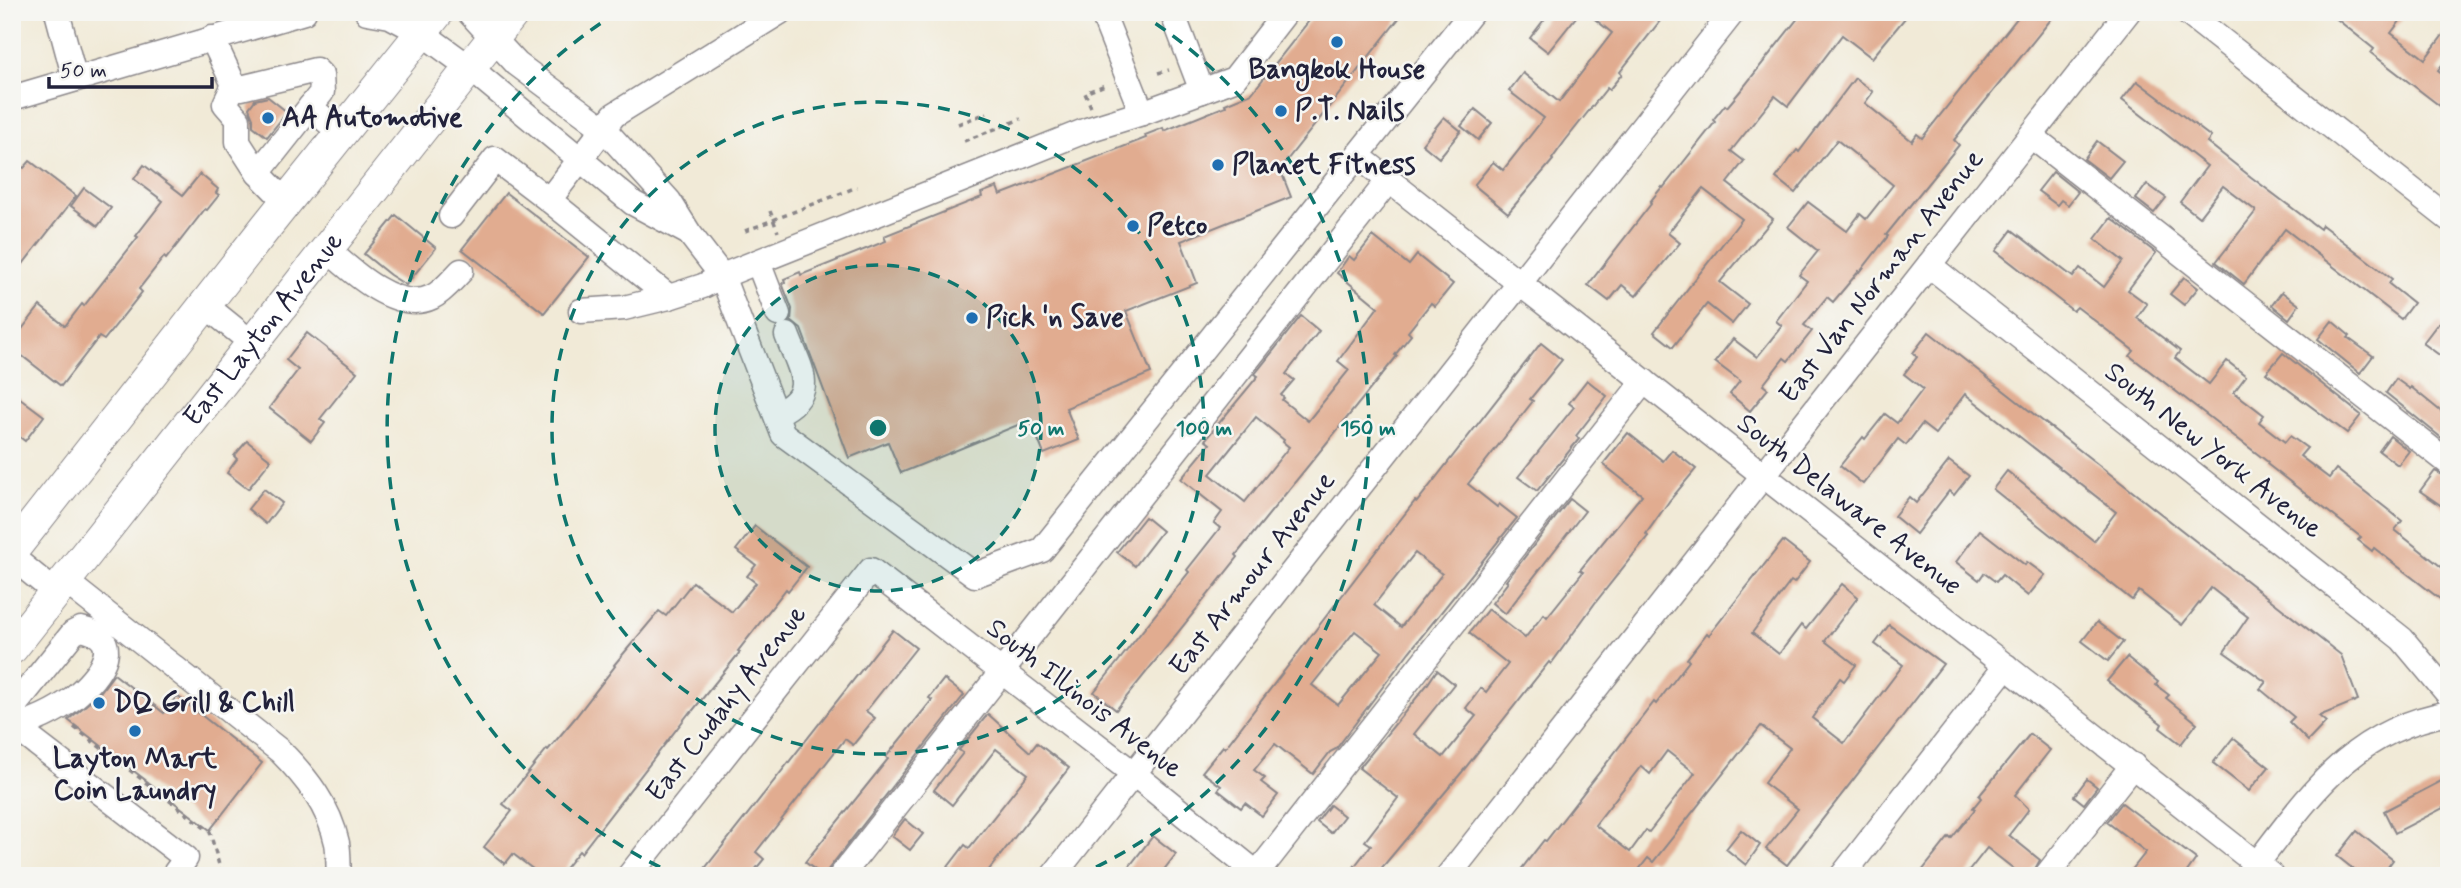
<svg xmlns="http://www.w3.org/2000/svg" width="2461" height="888" viewBox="0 0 2461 888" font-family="Mynerve,sans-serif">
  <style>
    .building { fill: #e1ac90; fill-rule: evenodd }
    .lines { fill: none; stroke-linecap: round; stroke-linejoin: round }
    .minor-casing { stroke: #8a8689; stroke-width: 27 }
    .major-casing { stroke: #8a8689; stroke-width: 34 }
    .path { stroke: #8a8689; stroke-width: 3.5; stroke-dasharray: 5 5; stroke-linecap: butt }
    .minor { stroke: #fff; stroke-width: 24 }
    .major { stroke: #fff; stroke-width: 32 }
    .ring { fill: none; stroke: #0f766e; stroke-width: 3.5; stroke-dasharray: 12 9 }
    .poi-dot { fill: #1f6fb2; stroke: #f6f6f2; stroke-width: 2.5 }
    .labels { text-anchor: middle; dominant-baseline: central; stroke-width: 5; stroke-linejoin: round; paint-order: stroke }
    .poi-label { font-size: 28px; font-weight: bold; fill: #22223b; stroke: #f6f6f2; text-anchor: start }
    .street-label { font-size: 28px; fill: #22223b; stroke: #f6f6f2 }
    .centre { fill: #0f766e; stroke: #f6f6f2; stroke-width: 3.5 }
    .ring-label { font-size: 21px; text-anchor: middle; font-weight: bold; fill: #0f766e; stroke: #f6f6f2; stroke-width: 5; stroke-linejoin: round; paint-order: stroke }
  </style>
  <rect width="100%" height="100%" fill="#f6f6f2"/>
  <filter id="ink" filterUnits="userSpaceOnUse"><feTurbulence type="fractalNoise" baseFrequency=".0143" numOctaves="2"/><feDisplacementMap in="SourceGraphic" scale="14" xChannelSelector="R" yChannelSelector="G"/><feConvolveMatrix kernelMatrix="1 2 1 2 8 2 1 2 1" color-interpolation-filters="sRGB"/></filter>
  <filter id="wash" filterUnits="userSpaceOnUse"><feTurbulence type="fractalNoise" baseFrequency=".00686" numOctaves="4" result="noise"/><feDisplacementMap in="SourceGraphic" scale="28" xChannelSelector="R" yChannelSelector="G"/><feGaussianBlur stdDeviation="1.57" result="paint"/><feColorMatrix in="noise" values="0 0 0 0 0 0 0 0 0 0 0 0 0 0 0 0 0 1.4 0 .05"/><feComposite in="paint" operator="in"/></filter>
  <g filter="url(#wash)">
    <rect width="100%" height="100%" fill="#f1ead7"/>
    <g id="blocks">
      <g class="building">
        <polygon points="1316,12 1404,12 1280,169 1291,197 1181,241 1197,283 1126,311 1151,373 1066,408 1079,440 1044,454 1030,420 901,473 888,442 849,458 801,329 791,321 792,309 782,283 785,282 784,279 800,272 801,275 886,241 884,236 982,197 981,193 997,187 1000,195 1146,138 1145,135 1163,128 1164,131 1226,106 1225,104 1252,93"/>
        <polygon points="1550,12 1580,12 1548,52 1530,38"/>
        <polygon points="1586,12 1667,12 1620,72 1622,74 1609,90 1607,88 1565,141 1552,159 1553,160 1508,213 1474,185 1493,162 1503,170 1544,118 1509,91 1523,73 1559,102 1612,33"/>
        <polygon points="1803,12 1910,12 1872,58 1842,35 1788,106 1775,96 1731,151 1744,161 1727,183 1773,219 1720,282 1748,304 1732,324 1707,304 1673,347 1654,332 1742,219 1703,189 1668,233 1680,243 1636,296 1622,285 1609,301 1588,285 1651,204 1650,202 1662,187 1663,188 1715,122 1713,120 1725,105 1727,107 1742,89"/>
        <polygon points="2022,12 2057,12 1954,140 1959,145 1886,235 1888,236 1860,272 1859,271 1833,302 1827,297 1804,325 1812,331 1788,361 1784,358 1763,385 1768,389 1750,411 1730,394 1740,381 1715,362 1733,339 1757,357 1782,326 1776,321 1807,281 1799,275 1818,251 1788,227 1808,202 1847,231 1860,214 1866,219 1893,185 1837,140 1795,193 1776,178 1797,150 1799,152 1855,78 1873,92 1865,103 1912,141 1917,134 1922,138"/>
        <polygon points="2328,12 2407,12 2391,33 2425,59 2449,27 2449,56 2438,70 2449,79 2449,113 2371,53 2374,49"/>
        <polygon points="2137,81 2211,137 2207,142 2251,177 2320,229 2322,225 2392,279 2389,284 2413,303 2401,319 2285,229 2244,284 2216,262 2256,211 2223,186 2199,217 2180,202 2207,166 2122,100"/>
        <polygon points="268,97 287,112 267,137 253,126 253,118 249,108 255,100"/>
        <polygon points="1475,109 1492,123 1478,140 1461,126"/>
        <polygon points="1444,117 1461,131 1439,158 1422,144"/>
        <polygon points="2097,141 2123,161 2109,178 2084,159"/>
        <polygon points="30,161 76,196 12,278 12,174 19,165 24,168"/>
        <polygon points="144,165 183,195 200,174 218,189 216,193 219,195 207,210 205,209 166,259 164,257 139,289 142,292 104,340 99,337 61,386 12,348 12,342 40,306 65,326 82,304 84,306 138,237 136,236 163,201 134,179"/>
        <polygon points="2053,172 2078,192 2068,205 2061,200 2057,205 2038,191"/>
        <polygon points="2147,184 2166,198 2154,213 2136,199"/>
        <polygon points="84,188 111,208 98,226 71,206"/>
        <polygon points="506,193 589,257 544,313 462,249"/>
        <polygon points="396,215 436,248 406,285 390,275 364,254"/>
        <polygon points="2111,218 2156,253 2128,290 2147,304 2137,318 2180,351 2175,358 2209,384 2227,361 2246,376 2234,392 2264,415 2259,422 2285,442 2290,436 2307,448 2300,456 2329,478 2336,469 2391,512 2402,521 2395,530 2449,573 2449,606 2374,548 2372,551 2358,540 2361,537 2267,464 2268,462 2130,356 2134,351 2077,307 2073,311 1996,251 2012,230 2073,277 2080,268 2104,287 2123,261 2095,239"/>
        <path d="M1373 236 1409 265 1417 255 1453 284 1435 306 1431 303 1408 332 1411 335 1395 355 1397 356 1236 555 1238 557 1116 710 1094 692 1189 572 1187 570 1220 528 1214 523 1222 512 1181 479 1210 444 1205 440 1258 376 1255 374 1301 316 1319 331 1286 374 1294 380 1281 395 1284 398 1282 400 1308 421 1349 370 1338 361 1378 307 1337 273 1349 256 1354 260ZM1256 417 1284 440 1283 442 1289 447 1245 502 1210 474Z"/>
        <polygon points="2184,277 2198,288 2184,305 2170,294"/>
        <polygon points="2282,292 2299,305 2289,319 2272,305"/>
        <polygon points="2332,321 2350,336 2348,338 2373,356 2360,373 2318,339"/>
        <polygon points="2439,322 2449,330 2449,362 2423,343"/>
        <polygon points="1929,332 2341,655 2358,700 2319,716 2326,722 2308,741 2289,722 2294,717 2260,689 2266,682 2224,652 2248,617 2211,588 2182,625 2139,591 2132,600 1993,489 2007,471 2094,541 2116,512 1965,394 1935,434 1922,424 1906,445 1898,439 1863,484 1840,466 1863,437 1865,439 1885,414 1897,423 1923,389 1904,374 1917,357 1913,353"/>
        <polygon points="307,333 357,372 320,419 325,423 311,441 269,408 298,370 286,360"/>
        <path d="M1541 343 1562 360 1530 399 1533 401 1468 484 1497 507 1499 504 1517 518 1409 652 1336 749 1330 752 1313 774 1275 744 1254 770 1265 778 1261 782 1278 795 1262 816 1245 803 1241 808 1218 790 1221 786 1202 772 1223 746 1225 748 1390 533 1415 501 1417 502ZM1415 553 1442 574 1401 627 1374 605ZM1355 631 1382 652 1338 705 1312 685Z"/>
        <polygon points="2283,353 2361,415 2347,433 2266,373"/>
        <polygon points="2396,379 2410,389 2411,387 2449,418 2449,444 2386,393"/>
        <polygon points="1587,380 1607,396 1576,436 1579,439 1537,491 1518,477 1574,407 1569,403"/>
        <polygon points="12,392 44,416 25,441 12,431"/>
        <polygon points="1628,433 1663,461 1672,450 1696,469 1670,500 1646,534 1648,536 1595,603 1551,664 1549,662 1462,772 1375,876 1347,876 1371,845 1365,841 1398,798 1359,768 1427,685 1437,670 1454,684 1414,734 1443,757 1476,716 1466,708 1481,688 1486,692 1508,664 1469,633 1488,609 1525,638 1544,614 1547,617 1583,572 1580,570 1642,495 1603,464"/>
        <polygon points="2390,436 2409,451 2398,465 2379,451"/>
        <polygon points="247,441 271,460 248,489 227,473 237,459 234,456"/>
        <polygon points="1949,461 1969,476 1954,495 1949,491 1916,534 1894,516 1909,497 1916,503"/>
        <polygon points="2435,471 2449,478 2449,511 2420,491"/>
        <polygon points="264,489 282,503 266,524 248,509"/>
        <polygon points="1570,499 1585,511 1505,614 1492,603 1508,582 1506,581"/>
        <polygon points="1145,517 1162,531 1135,566 1117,552"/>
        <polygon points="755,526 807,567 788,591 786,589 738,651 740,652 690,714 689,713 581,853 579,851 559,876 542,876 513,854 505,864 484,847 512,811 503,804 547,749 548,750 575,718 615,666 614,665 659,611 666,616 693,582 732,612 756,583 747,576 756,565 736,550"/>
        <polygon points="1980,530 2025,565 2027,562 2045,575 2028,596 2002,575 1996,582 1984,573 1979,580 1956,562"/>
        <path d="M1783 541 1810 562 1794 583 1791 581 1752 633 1779 654 1801 625 1806 629 1842 584 1858 597 1825 641 1856 665 1844 681 1840 678 1812 718 1844 743 1903 665 1875 644 1889 625 1943 664 1787 865 1766 849 1798 809 1764 783 1790 748 1761 726 1653 862 1648 858 1634 876H1516L1544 840 1546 841 1654 702 1656 704 1689 661 1687 659 1707 633 1709 635ZM1667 751 1695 773 1649 832 1646 830 1630 852 1595 825 1641 766 1650 774Z"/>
        <polygon points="2097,622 2123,642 2108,661 2082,641"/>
        <polygon points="893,630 916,648 866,711 875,718 853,745 845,739 756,852 764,859 750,876 699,876"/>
        <polygon points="2127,657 2158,682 2156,685 2169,695 2166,698 2197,723 2181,744 2160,728 2162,724 2107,681"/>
        <polygon points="114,674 164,713 177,696 262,763 210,830 68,720 98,695"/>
        <polygon points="944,679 964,695 823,876 805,862 888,759 886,757 932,700 929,698"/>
        <polygon points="988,714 1030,752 1037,743 1069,768 984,876 960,876 948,867 965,845 969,848 1028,774 996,749 952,805 934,790 963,753 959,750"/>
        <polygon points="2030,734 2050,750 2015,795 2029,809 2009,835 2040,860 2031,876 2023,876 1987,848 1965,876 1918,876 1949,837 1951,839 1975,809 1973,808 1981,798 1979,796"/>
        <polygon points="2233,738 2269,767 2249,791 2213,763"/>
        <polygon points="2449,777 2449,805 2395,833 2384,811"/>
        <polygon points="2087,779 2097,787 2084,804 2074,796"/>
        <polygon points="2122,803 2196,859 2184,876 2127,876 2146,852 2107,822"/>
        <polygon points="1330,805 1344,816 1331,833 1317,822"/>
        <polygon points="905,819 923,834 910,850 892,836"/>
        <polygon points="1741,830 1760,845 1746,865 1726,849"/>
        <polygon points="2357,831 2393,860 2381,876 2362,876 2337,856"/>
        <polygon points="1153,836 1176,854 1159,876 1122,876"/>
      </g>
    </g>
  </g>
  <g filter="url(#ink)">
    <use href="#blocks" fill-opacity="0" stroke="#8a8689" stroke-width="2"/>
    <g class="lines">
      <defs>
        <g id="minor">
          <polyline points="57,12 75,79"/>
          <polyline points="367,12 390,16 422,33 470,68 633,203 687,232"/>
          <polyline points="469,12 517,64 603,128 669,201 689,233 722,276 1087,130 1142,113 1102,12"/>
          <polyline points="780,12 614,115 549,200 669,297 703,286 722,276 783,434 975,575 1042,550 1472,12"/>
          <polyline points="1172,12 1202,91 1234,79 1286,12"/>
          <polyline points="2186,12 2449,219"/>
          <polyline points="212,38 234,85 241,88 316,70 321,75 322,92 258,173 238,142 238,119 225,104 234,85"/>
          <polyline points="12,98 304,12"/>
          <polyline points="310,107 341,133"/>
          <polyline points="1142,113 1202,91"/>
          <polyline points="2031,136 2449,463"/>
          <polyline points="1358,156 2272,876"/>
          <polyline points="258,173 286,202"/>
          <polyline points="451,216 495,159 549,200"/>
          <path d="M327 249C351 271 397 314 432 297 443 292 453 279 461 271"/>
          <polyline points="758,262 778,314"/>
          <polyline points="1929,265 2402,639 2449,695"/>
          <polyline points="205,305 252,343"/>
          <polyline points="581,311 624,308 669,297"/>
          <path d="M776 414C820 394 800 370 787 335"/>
          <polyline points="12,557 56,593"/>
          <path d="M65 581 280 751C306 777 329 806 337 843 339 853 338 865 339 876"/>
          <path d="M81 629C126 638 101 673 79 693 62 709 37 720 15 727V705L73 633Z"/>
          <polyline points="12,731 15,727 186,858 173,876"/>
          <path d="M2248 875C2307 800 2347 731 2449 713"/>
          <polyline points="629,876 871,570 1134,774 1260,876"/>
          <polyline points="841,876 1389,180"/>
          <polyline points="1053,876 1733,12"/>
          <polyline points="1255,876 1644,381"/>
          <polyline points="1448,876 2128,12"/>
          <polyline points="1842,876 2006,666"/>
          <polyline points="2046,876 2133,765"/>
        </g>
        <g id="major">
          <polyline points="12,551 266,227 438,12"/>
          <path id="s1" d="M12 648 514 12"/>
        </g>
      </defs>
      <use href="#minor" class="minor-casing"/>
      <use href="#major" class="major-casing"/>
      <g class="path">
        <polyline points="1158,73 1169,70"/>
        <polyline points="1091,107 1085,93 1105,85"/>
        <polyline points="958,124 987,113"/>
        <polyline points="964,141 1021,119"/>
        <polyline points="770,211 778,232"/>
        <polyline points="745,231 857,187"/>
        <polyline points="74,727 210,832 222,876"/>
      </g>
      <use href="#minor" class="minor"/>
      <use href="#major" class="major"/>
    </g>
  </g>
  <circle cx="878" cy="428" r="163" fill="#0f766e" fill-opacity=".12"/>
  <g class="ring">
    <circle cx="878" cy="428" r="163"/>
    <circle cx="878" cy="428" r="326"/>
    <path d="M679 876A490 490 0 0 1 618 12M1138 12A490 490 0 0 1 1077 876"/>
  </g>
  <g class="poi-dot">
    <circle cx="1337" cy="42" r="7"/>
    <circle cx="1281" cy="111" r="7"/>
    <circle cx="268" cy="118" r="7"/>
    <circle cx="1218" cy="165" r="7"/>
    <circle cx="1133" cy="226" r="7"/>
    <circle cx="972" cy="318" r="7"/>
    <circle cx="99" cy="703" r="7"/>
    <circle cx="135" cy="731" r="7"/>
  </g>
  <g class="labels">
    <g class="poi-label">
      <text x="1337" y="70" text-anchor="middle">Bangkok House</text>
      <text x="1295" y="111">P.T. Nails</text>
      <text x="282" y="118">AA Automotive</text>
      <text x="1232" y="165">Planet Fitness</text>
      <text x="1147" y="226">Petco</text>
      <text x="986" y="318">Pick 'n Save</text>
      <text x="113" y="703">DQ Grill &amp; Chill</text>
      <text x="135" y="759" text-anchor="middle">Layton Mart<tspan x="135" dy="32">Coin Laundry</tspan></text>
    </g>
    <g class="street-label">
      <text transform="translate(1882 277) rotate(-52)">East Van Norman Avenue</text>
      <text stroke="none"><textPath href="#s1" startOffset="406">East Layton Avenue</textPath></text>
      <text transform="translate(2213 451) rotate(38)">South New York Avenue</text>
      <text transform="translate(1849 505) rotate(38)">South Delaware Avenue</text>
      <text transform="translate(1253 574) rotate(-52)">East Armour Avenue</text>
      <text transform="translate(1084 699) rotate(38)">South Illinois Avenue</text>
      <text transform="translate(727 704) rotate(-52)">East Cudahy Avenue</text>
    </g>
  </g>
  <circle cx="878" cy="428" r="10" class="centre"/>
  <g class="ring-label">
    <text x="1041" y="435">50 m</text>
    <text x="1204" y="435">100 m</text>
    <text x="1368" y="435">150 m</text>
  </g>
  <rect width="2461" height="888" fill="none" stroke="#f6f6f2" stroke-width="42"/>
  <path d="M49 77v10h163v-10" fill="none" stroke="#22223b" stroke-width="3.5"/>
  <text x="60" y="77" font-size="21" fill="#22223b" stroke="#f6f6f2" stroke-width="5" paint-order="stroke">50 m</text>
</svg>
